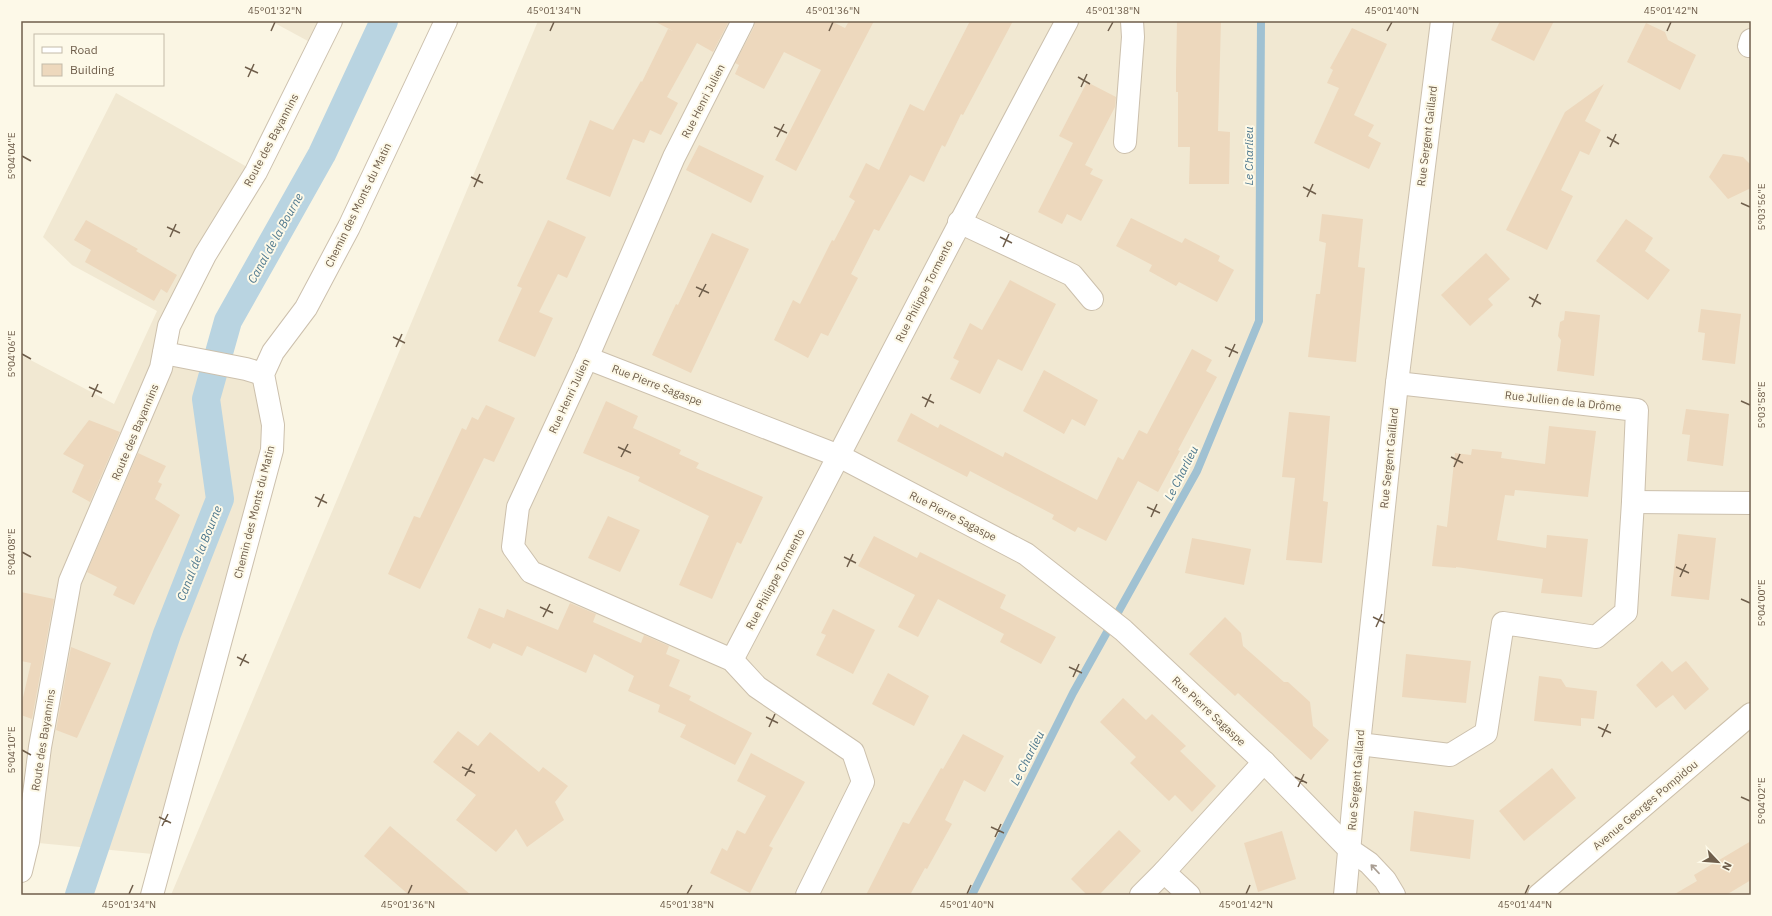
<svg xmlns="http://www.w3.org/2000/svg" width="1772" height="916" viewBox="0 0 1772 916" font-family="'IBM Plex Sans',sans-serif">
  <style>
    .residential { fill: #f1e8d2 }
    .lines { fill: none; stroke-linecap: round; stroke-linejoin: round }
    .stream { stroke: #a0c1d2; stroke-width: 8 }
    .canal { stroke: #b9d4e1; stroke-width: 28 }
    .building { fill: #edd8bd }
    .minor-casing { stroke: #ccc0ad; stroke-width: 24 }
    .secondary-casing { stroke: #ccbfa9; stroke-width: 24 }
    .minor { stroke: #fff; stroke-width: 22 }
    .secondary { stroke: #fff; stroke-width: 22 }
    .oneway { stroke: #a99e93 }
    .ticks { fill: none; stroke: #6f5e4b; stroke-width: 1.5 }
    .labels { text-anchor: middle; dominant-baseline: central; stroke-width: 4; stroke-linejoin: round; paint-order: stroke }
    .street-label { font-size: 11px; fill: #6f5e4b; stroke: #fdf9e8 }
    .water-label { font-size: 12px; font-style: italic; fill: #4e788e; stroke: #fdf9e8 }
    .neatline { fill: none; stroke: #6f5e4b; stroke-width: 1.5 }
    .ticks-label { font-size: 10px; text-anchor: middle; fill: #6f5e4b }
  </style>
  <rect width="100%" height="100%" fill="#faf5e3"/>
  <g class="residential">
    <polygon points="271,21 330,21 319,47"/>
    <polygon points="538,21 1751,21 1751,895 171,895"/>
    <polygon points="116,93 256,172 164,353 263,374 273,425 163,855 28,842 21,838 21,355 114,404 157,311 72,265 43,237"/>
  </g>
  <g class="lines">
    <polyline class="stream" points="972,895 1073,693 1197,471 1259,321 1261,21"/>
    <polyline class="canal" points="79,895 167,634 220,499 206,399 228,321 322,154 384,21"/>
  </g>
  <g class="building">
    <polygon points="654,21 729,21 713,52 697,43 667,97 678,103 661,135 650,130 644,143 633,139 610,197 566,179 590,120 613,130 641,81 642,82 668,29 673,31"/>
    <polygon points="755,21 831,21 845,28 849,21 874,21 796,171 775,160 821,70 784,52 764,89 735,74 739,65 735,63 754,27"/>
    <polygon points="970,21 1013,21 963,115 961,114 945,147 942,145 924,182 910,175 879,231 874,229 851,274 858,278 828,336 821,333 808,358 774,340 793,300 800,304 832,240 834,241 855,201 849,197 866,163 879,170 910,104 924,111"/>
    <polygon points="1177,21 1221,21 1218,131 1230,132 1229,184 1189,184 1190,147 1178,147 1178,92 1176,92 1176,72"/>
    <polygon points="1500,21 1554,21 1534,61 1491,40"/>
    <polygon points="1646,23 1665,32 1668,40 1696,55 1680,90 1627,62"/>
    <polygon points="1352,28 1387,44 1354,115 1374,125 1368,136 1381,143 1369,169 1314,143 1339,88 1327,83 1333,70 1330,68"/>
    <polygon points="1087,82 1116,97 1115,107 1085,165 1093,169 1090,174 1103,180 1081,221 1067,214 1062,224 1038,212 1073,143 1059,136"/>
    <polygon points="1604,84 1585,121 1601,130 1589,155 1580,151 1561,190 1573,196 1547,250 1506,230 1565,112"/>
    <polygon points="699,145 764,176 751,203 686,170"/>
    <polygon points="1723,154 1743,157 1751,165 1751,188 1728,199 1709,177"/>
    <polygon points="1322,214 1363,219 1358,267 1365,268 1356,362 1308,357 1316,294 1320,294 1326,243 1319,241"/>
    <polygon points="1131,218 1182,243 1185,238 1220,256 1218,261 1234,270 1217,302 1179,282 1176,286 1149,271 1152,265 1116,246"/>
    <polygon points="1626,219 1653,238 1645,251 1670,270 1648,300 1596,261"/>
    <polygon points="86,220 138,249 136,251 177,275 167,293 161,289 154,301 85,262 91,250 74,240"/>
    <polygon points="548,220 586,237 567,278 558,274 539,312 553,318 535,357 498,341 522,288 517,286"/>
    <polygon points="712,233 749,249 691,373 652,355 676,304 678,305"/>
    <polygon points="1486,253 1510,279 1488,299 1493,305 1470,326 1441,295"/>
    <polygon points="1010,280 1056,304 1022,371 998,359 980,394 950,379 959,361 953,358 970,323 982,330"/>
    <polygon points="1701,309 1741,314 1735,364 1702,360 1705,333 1698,332"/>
    <polygon points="1565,311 1600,315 1594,376 1557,371 1561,340 1558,336 1560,322 1564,320"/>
    <polygon points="1192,349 1212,360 1206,371 1217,377 1178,450 1180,451 1158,492 1138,481 1106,541 1078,527 1075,532 1052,519 1054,515 970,471 967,477 897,441 911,413 938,428 940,424 1003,457 1005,452 1097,500 1118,457 1123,460 1139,430 1147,434"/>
    <polygon points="1044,370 1098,400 1085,426 1072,419 1064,434 1023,411"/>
    <polygon points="606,401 638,416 633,428 681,450 679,454 699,463 696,468 763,497 741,544 737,542 712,599 679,585 709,516 638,481 640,477 583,453"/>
    <polygon points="486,405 515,418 494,462 484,458 420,589 388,574 414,516 420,518 462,428 466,430 472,417 478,420"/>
    <polygon points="1686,409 1729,414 1723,466 1687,461 1690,435 1682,434"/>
    <polygon points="1289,412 1330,416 1323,501 1328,502 1322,563 1286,560 1295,478 1282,477"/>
    <polygon points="89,420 120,432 90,502 72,492 84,465 63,454"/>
    <polygon points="1549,426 1596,431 1588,497 1515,490 1514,496 1505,495 1497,540 1546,548 1547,535 1588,539 1582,597 1541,593 1543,579 1456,567 1456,568 1432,566 1437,525 1447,527 1455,453 1471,455 1472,449 1502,452 1501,458 1545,464"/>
    <polygon points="138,453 166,466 158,482 162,484 155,499 180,515 134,605 113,595 117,587 87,572"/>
    <polygon points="608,516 640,530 620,572 588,558"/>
    <polygon points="1678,534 1716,538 1709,600 1671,596"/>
    <polygon points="874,536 917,558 920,552 1006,595 1000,608 1056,637 1041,664 1000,642 1004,634 938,599 918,637 898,627 915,595 858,566"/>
    <polygon points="1192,538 1251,549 1244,585 1185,573"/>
    <polygon points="21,592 54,599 32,719 21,715 21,706 31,663 21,661"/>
    <polygon points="570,603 596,614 593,622 641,643 644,635 669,646 666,654 680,660 669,686 691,696 689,700 752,733 735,765 680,737 686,725 658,712 660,705 628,691 634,676 594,654 586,673 527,646 522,656 493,643 490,649 467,638 479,608 504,618 507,609 558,630"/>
    <polygon points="833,609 875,630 853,674 816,655 826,635 821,633"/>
    <polygon points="1225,617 1241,633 1243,646 1284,682 1288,682 1310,702 1313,726 1329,740 1311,760 1238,693 1235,696 1189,654"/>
    <polygon points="71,647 111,663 77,738 56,730"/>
    <polygon points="1406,654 1471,661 1466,703 1402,697"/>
    <polygon points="1662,661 1672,672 1686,661 1709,689 1685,710 1673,695 1656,708 1636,685"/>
    <polygon points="888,673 929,696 914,726 872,704"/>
    <polygon points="1539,676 1561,679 1566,687 1597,691 1594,719 1581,718 1581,726 1534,721"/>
    <polygon points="1123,698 1146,720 1152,714 1186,746 1180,751 1216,786 1192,812 1175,795 1169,801 1130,763 1136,757 1100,722"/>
    <polygon points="458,731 478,746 490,732 539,772 543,767 568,786 555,802 564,820 527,847 516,829 496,852 456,820 476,795 433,762"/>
    <polygon points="963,734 1004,756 985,792 964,780 945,820 952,824 927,869 925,868 910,895 866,895 903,822 909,824 941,768 943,769"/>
    <polygon points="751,753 805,782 769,846 773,848 750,893 710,873 722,848 727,851 737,830 745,834 766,796 737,781"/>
    <polygon points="1552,768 1576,798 1524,841 1499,811"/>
    <polygon points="1414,811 1474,820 1470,859 1410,851"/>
    <polygon points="390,826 471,895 409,895 364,856"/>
    <polygon points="1119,830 1141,851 1099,895 1087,895 1071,879"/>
    <polygon points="1282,831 1296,879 1258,892 1244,843"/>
    <polygon points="1751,841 1751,880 1726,895 1673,895 1697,881 1694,875"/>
  </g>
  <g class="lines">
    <defs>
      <g id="minor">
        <polyline points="743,21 674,157 587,358 518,507 513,547 531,572 732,660 757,687 853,752 863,782 807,895"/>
        <polyline points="1749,46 1751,40"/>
        <polyline points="1125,142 1133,37 1132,21"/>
        <polyline points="959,222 1072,275 1092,299"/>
        <polyline points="164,353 246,369 263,374"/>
        <polyline points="587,358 839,456 1026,554 1123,630 1264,762 1350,850 1369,863 1385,880 1394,895"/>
        <polyline points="1633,502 1751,503"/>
        <path d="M732 660C844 447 953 233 1067 21"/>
        <polyline points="1359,744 1450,755 1486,733 1503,623 1596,637 1626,612 1633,502 1637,410 1397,383"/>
        <polyline points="21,871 28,842 40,747 70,581 161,368 169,326 205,255 256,172 331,21"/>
        <polyline points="1164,872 1189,895"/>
        <polyline points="152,895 272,450 273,425 263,374 273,352 306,308 349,227 446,21"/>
        <polyline points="1141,895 1164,872 1264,762"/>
        <polyline points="1345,895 1359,744 1397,383 1442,21"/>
      </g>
      <polyline id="secondary" points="1539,895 1751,714"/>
    </defs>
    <use href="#minor" class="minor-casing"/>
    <use href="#secondary" class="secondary-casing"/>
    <use href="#minor" class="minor"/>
    <use href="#secondary" class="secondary"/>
  </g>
  <defs><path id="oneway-shaft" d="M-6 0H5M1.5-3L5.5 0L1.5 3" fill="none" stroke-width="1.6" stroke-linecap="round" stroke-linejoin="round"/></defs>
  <use class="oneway" href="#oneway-shaft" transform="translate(1375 869) rotate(-133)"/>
  <path class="ticks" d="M271 31 275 22M550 31 554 22M829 31 833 22M1108 31 1113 22M1387 31 1392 22M1667 31 1671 22M245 67 258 73M248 77 254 64M1078 77 1090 84M1081 87 1087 74M774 127 787 133M777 137 784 124M1607 137 1619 144M1610 147 1616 134M22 156 31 161M471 177 483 183M474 187 480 174M1303 187 1316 194M1307 197 1313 184M1741 203 1750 207M167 227 180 233M170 237 176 224M1000 237 1012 243M1003 247 1009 234M696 287 709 293M699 297 706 284M1529 297 1541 304M1532 307 1538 294M393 337 405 343M396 347 402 334M1225 347 1238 353M22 354 31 359M1229 357 1235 344M89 387 102 393M92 397 98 384M922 397 934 403M1741 401 1750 405M925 407 931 394M618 447 631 453M621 457 628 444M1451 457 1463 463M1454 467 1460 454M315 497 327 503M318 507 324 494M1147 507 1160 513M1151 517 1157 504M22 552 31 557M844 557 856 563M847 567 853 554M1676 567 1689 573M1680 577 1686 564M1741 599 1750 603M540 607 553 613M543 617 550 604M1373 617 1385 623M1376 627 1382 614M237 657 249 663M240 666 246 654M1069 667 1082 673M1073 677 1079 664M766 717 778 723M769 727 775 714M1598 727 1611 733M1602 737 1608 724M22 750 31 755M462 767 475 773M465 776 472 764M1295 777 1307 783M1298 787 1304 774M1741 797 1750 801M159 817 171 823M162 826 168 814M991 827 1004 833M995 837 1001 824M129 894 133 885M408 894 412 885M687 894 692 885M967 894 971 885M1246 894 1250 885M1525 894 1529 885"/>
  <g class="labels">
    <g class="street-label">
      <text transform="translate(703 101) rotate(-63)">Rue Henri Julien</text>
      <text transform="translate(1427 136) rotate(-83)">Rue Sergent Gaillard</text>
      <text transform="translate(271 140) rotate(-62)">Route des Bayannins</text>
      <text transform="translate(358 205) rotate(-64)">Chemin des Monts du Matin</text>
      <text transform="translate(924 291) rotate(-63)">Rue Philippe Tormento</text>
      <text transform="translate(657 385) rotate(21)">Rue Pierre Sagaspe</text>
      <text transform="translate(569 396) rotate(-65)">Rue Henri Julien</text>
      <text transform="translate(1563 401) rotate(6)">Rue Jullien de la Drôme</text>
      <text transform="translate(135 432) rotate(-67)">Route des Bayannins</text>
      <text transform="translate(1389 458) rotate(-84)">Rue Sergent Gaillard</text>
      <text transform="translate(254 512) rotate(-76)">Chemin des Monts du Matin</text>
      <text transform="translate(953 516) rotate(27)">Rue Pierre Sagaspe</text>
      <text transform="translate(775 579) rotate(-62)">Rue Philippe Tormento</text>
      <text transform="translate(1209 711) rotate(43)">Rue Pierre Sagaspe</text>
      <text transform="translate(43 740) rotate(-81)">Route des Bayannins</text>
      <text transform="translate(1356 780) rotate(-85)">Rue Sergent Gaillard</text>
      <text transform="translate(1645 805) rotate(-40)">Avenue Georges Pompidou</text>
    </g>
    <g class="water-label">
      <text transform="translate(1248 156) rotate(-90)">Le Charlieu</text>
      <text transform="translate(275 238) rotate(-61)">Canal de la Bourne</text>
      <text transform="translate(1181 473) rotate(-63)">Le Charlieu</text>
      <text transform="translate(199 553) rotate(-68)">Canal de la Bourne</text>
      <text transform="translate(1027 758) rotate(-63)">Le Charlieu</text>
    </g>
  </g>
  <rect width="1772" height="916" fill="none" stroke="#fdf9e8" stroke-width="44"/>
  <rect x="34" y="34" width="130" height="52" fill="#fdf9e8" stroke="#c4bba9"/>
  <rect x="42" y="47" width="20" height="6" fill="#ffffff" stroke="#c4bba9"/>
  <text x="70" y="54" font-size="12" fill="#6f5e4b">Road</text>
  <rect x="42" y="64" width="20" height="12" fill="#edd8bd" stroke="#c4bba9"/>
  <text x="70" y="74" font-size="12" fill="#6f5e4b">Building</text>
  <g transform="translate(1718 862) rotate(116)" stroke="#fdf9e8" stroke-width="3" paint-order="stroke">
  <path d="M0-3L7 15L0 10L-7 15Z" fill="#6f5e4b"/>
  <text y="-6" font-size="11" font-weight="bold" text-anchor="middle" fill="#6f5e4b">N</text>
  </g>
  <rect x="22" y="22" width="1728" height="872" class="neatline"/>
  <g class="ticks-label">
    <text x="275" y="14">45°01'32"N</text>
    <text x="554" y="14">45°01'34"N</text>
    <text x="833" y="14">45°01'36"N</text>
    <text x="1113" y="14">45°01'38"N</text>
    <text x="1392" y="14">45°01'40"N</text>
    <text x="1671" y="14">45°01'42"N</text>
    <text transform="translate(11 156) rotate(-90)" y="4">5°04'04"E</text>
    <text transform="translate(1761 207) rotate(-90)" y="4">5°03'56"E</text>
    <text transform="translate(11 354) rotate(-90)" y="4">5°04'06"E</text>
    <text transform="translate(1761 405) rotate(-90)" y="4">5°03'58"E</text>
    <text transform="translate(11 552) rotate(-90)" y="4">5°04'08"E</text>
    <text transform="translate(1761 603) rotate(-90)" y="4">5°04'00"E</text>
    <text transform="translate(11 750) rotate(-90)" y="4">5°04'10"E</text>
    <text transform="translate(1761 801) rotate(-90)" y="4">5°04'02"E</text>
    <text x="129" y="908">45°01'34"N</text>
    <text x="408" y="908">45°01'36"N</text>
    <text x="687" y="908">45°01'38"N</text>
    <text x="967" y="908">45°01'40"N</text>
    <text x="1246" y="908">45°01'42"N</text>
    <text x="1525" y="908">45°01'44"N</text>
  </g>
</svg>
